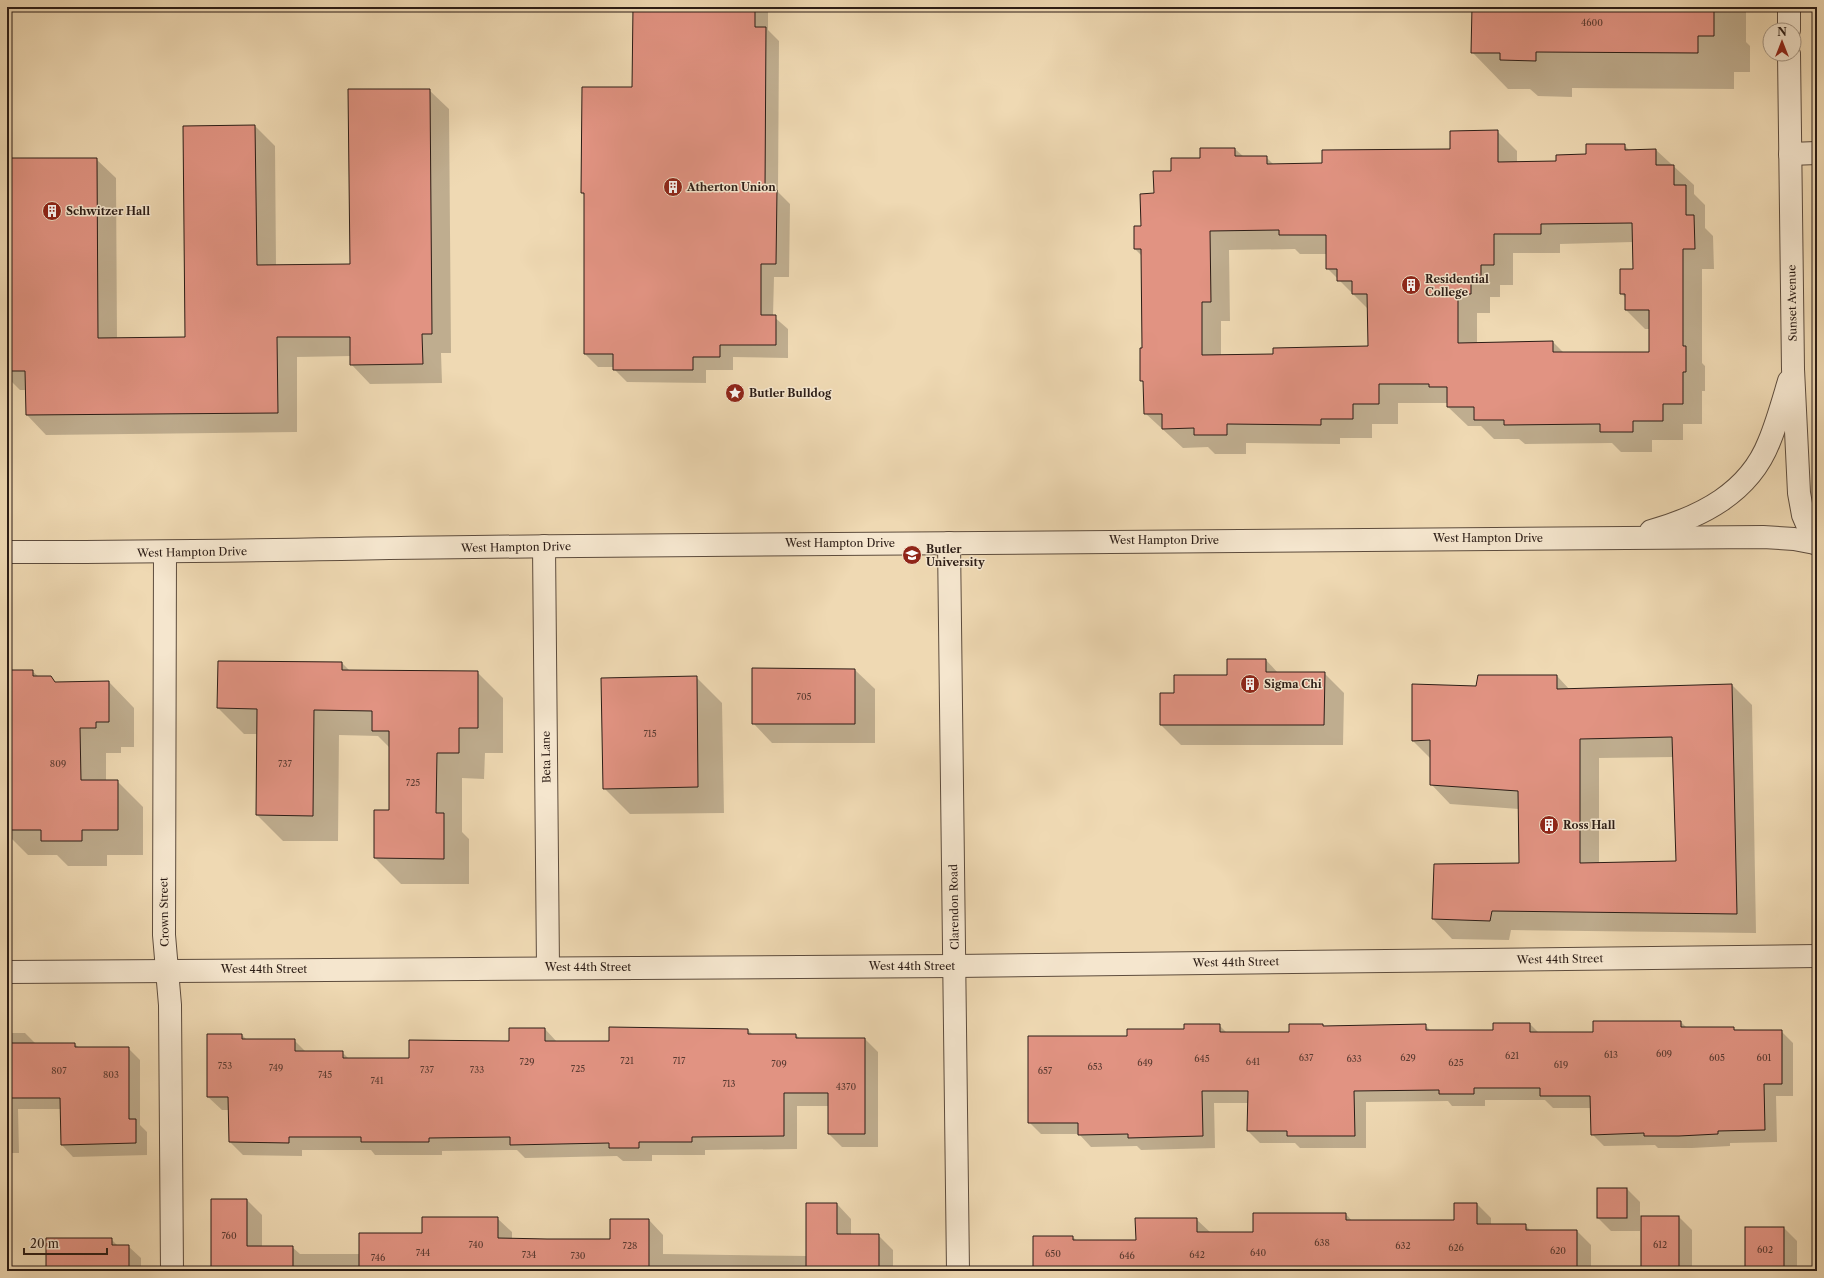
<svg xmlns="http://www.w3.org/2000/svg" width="1824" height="1278" viewBox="0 0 1824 1278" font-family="'Libre Caslon Text',serif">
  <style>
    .shadow { fill: #0003; fill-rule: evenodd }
    .building { fill: #e19382; stroke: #2c1d16; fill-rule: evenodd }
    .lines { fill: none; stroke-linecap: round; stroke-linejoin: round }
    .minor-casing { stroke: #5d4c3d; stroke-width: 24 }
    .tertiary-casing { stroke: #5d4c3d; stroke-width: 24 }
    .minor { stroke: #f5e6ce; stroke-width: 22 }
    .tertiary { stroke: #f5e6ce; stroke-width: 22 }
    .labels { text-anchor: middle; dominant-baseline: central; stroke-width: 3; stroke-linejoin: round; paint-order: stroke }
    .number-label { font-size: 9px; fill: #593a31 }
    .poi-label { font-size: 11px; font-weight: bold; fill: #2c1d16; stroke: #f5e6ce; text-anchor: start }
    .street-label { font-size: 11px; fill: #2c1d16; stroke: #f5e6ce }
  </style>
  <rect width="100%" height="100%" fill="#efd9b3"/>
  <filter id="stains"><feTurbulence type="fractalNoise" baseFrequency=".005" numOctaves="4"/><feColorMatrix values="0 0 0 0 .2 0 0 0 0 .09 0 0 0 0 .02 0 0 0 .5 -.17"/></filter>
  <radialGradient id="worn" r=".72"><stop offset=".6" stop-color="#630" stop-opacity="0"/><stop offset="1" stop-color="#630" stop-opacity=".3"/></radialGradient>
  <g class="shadow">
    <polygon points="634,7 768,7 768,30 779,41 778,192 790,204 789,277 774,277 773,316 788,329 788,358 733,357 733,370 706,370 706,383 627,382 614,369 614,367 598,367 585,354 585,196 582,193 583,88 633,88"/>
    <polygon points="1472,7 1746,7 1746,42 1750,46 1750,72 1734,72 1734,89 1572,88 1572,97 1538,96 1530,89 1508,89 1472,52"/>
    <polygon points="429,90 449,109 451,353 441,353 442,383 370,384 351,364 351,356 297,357 297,432 46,435 27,415 26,390 20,390 7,377 7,159 96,159 116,178 117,339 186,338 184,127 255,126 275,146 276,265 351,265"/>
    <path d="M1497 131 1517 151V163L1557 162 1624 145 1630 151 1656 150 1694 185V194L1705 205V228L1713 236 1714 269H1702V363L1705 366V391H1702V424H1683V440H1652V452H1621L1612 443 1525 444 1519 439H1494L1481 426H1468L1448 407V403H1398V424H1372V438H1340V444L1246 443V454H1215L1208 447 1183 448 1145 413V384L1141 380 1143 349 1142 256 1135 249 1155 194 1172 172 1201 159 1235 149 1244 157H1266L1274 165 1323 164 1451 150ZM1633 242 1634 270 1621 293 1626 298V310L1645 329H1650V353H1564L1553 342 1477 344V313H1490V297H1500V285H1513V253H1560V244ZM1295 249 1300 254H1327V268L1369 310V347L1274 354 1221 355V321H1230L1229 250Z"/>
    <polygon points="1266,660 1278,673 1324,673 1344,693 1343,745 1181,745 1161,725 1161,694 1175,694"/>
    <polygon points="219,662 342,663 350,671 477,672 503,698 503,753 485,753 484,779 462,778 462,832 469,839 469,884 401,884 375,858 375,811 390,811 390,748 378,736 339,735 338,841 283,841 257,815 258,734 244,734 218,708"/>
    <polygon points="753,669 855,670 875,689 875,743 772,743 753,723"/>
    <polygon points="7,671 32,671 39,677 50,677 56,683 109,682 134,708 134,747 121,747 121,753 106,753 106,781 117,781 143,807 143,855 107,855 107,866 68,866 57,855 28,855 7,834"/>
    <path d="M1557 676 1570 690 1732 685 1752 705 1756 933 1511 930 1509 940 1452 939 1433 919 1435 865 1520 864 1519 809 1450 804 1431 784V759L1413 741 1477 687ZM1673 757 1678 862 1599 864V758Z"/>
    <polygon points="696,677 722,703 724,813 630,814 604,788"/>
    <polygon points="1681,1022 1687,1028 1781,1031 1793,1043 1793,1096 1776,1096 1777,1142 1730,1143 1730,1146 1692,1148 1658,1148 1655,1145 1604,1146 1592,1134 1592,1108 1553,1108 1545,1100 1485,1100 1485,1106 1452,1106 1448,1101 1366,1102 1366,1148 1300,1148 1295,1143 1260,1143 1248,1131 1249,1103 1214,1103 1215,1148 1141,1150 1137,1146 1091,1147 1079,1134 1041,1134 1029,1122 1128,1037 1220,1026 1227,1033 1290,1033 1322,1025 1325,1027 1426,1026 1431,1031 1494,1031 1494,1024 1530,1024 1539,1033 1594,1033"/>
    <polygon points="545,1029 557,1042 610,1042 748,1030 753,1035 796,1035 800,1039 865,1039 878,1052 878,1147 842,1147 829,1134 829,1106 797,1106 797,1149 705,1150 705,1155 652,1155 652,1161 623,1161 617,1156 525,1158 517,1150 442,1151 442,1155 375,1155 371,1150 302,1150 302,1156 243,1155 230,1142 229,1110 222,1110 208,1097 242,1035 247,1040 294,1040 306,1052 342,1052 349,1059 410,1059 510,1042"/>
    <polygon points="7,1033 25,1033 36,1044 75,1044 79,1048 128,1048 140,1060 140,1125 147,1132 147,1155 73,1157 62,1145 61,1109 18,1109 19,1153 7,1153"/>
    <polygon points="1627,1189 1640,1202 1640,1231 1611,1231 1598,1218"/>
    <polygon points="247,1200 262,1215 262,1247 292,1247 300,1254 360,1254 423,1234 497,1218 512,1232 512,1239 611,1240 649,1220 663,1235 663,1254 807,1256 837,1204 851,1219 851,1235 878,1235 893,1250 893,1271 212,1271"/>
    <polygon points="1477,1204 1491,1218 1491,1225 1525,1225 1531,1231 1577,1231 1591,1245 1591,1271 1034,1271 1073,1237 1077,1241 1137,1241 1196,1219 1211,1233 1254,1233 1346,1214 1352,1221 1455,1221"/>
    <polygon points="1679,1217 1692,1230 1692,1271 1642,1271"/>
    <polygon points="1784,1228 1797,1241 1797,1271 1746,1271"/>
    <polygon points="111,1239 118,1246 128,1246 141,1258 141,1271 7,1271 7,1269 47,1269"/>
  </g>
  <g class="building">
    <polygon points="633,7 755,7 755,27 766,27 765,190 777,190 776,264 761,264 761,315 776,315 776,345 720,345 720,357 693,357 693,370 613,370 613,354 584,354 584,193 581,193 582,87 632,87"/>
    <polygon points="1472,7 1708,7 1714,8 1714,36 1698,36 1698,53 1536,52 1536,61 1500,60 1500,53 1471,53"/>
    <polygon points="348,89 430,89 432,334 422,334 423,364 350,365 350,337 277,337 278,413 26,415 25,371 7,371 7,158 97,158 98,338 185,337 183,126 255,125 257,265 350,264"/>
    <path d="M1498 130V162L1556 161V155L1586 154V144H1625V150L1656 149V165H1674V185H1686V215H1694L1695 249H1683V346H1686V372H1683V404H1663V421H1633V432H1600V424L1504 425V420H1474V407H1447V387H1429V384H1379V404H1353V419H1321V425L1227 424V435H1194V428L1162 429V414H1144L1143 381H1140V348H1142L1141 249H1134V226H1141L1140 194 1154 193 1153 171H1171V158H1200V148H1235V156H1267V164L1322 163V150L1450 149V131ZM1632 223 1633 269H1620V294H1625V310H1649V352H1553V341L1458 343V294H1471V278H1481V265H1494V234H1541V224ZM1279 230V235H1326V269H1337V281H1352V294H1367L1368 346 1273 348V354L1202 355V302H1211L1210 231Z"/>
    <polygon points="1227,659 1266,659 1266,672 1325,672 1324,725 1160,725 1160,693 1174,693 1174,675 1227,675"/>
    <polygon points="218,661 342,662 342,670 478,671 478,728 459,728 459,753 437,753 436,813 444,813 444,859 374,858 374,810 389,810 389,731 372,731 372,711 314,710 313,816 256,815 257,709 217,708"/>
    <polygon points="752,668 855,669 855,724 752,724"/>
    <polygon points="7,670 33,670 33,676 51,676 55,682 109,681 109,722 96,722 96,728 80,728 81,780 118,780 118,830 82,830 82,841 41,841 41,830 7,830"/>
    <path d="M1478 675H1557V689L1732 684 1737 914 1492 911 1490 921 1432 919 1434 864 1519 863 1518 791 1430 785V740L1412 741V684L1476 686ZM1672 737 1676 861 1580 863V739Z"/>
    <polygon points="697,676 698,787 603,789 601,678"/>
    <polygon points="1593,1021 1681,1021 1681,1027 1734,1027 1734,1030 1782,1030 1782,1084 1764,1084 1765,1130 1718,1131 1718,1134 1679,1136 1644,1136 1644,1133 1591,1135 1590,1096 1540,1096 1540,1088 1474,1088 1474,1094 1439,1094 1439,1090 1354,1091 1355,1136 1287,1136 1287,1131 1247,1131 1248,1091 1202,1091 1203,1136 1128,1138 1128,1134 1078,1135 1078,1123 1028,1123 1028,1036 1127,1036 1127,1029 1184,1029 1184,1024 1220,1024 1220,1032 1289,1032 1289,1024 1323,1024 1323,1026 1426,1024 1426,1030 1493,1030 1493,1023 1530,1023 1530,1032 1593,1032"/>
    <polygon points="609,1027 748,1029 748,1034 796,1034 796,1038 865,1038 865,1134 828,1134 828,1093 784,1093 784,1136 692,1137 692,1142 639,1142 639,1148 609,1148 609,1143 510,1145 510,1137 429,1138 429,1142 361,1142 361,1137 289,1137 289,1143 229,1142 228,1097 207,1097 207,1034 242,1034 242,1039 295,1039 295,1051 343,1051 343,1058 409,1058 409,1040 509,1041 509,1028 545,1028 545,1041 609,1041"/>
    <polygon points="7,1043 75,1043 75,1047 129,1047 129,1119 136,1119 136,1143 61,1145 60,1098 7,1098"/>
    <rect x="1597" y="1188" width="30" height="30"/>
    <polygon points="211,1199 247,1199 247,1246 293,1246 293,1271 211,1271"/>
    <polygon points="806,1203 837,1203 837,1234 879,1234 879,1271 806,1271"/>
    <polygon points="1454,1203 1477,1203 1477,1224 1526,1224 1526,1230 1577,1230 1577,1271 1033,1271 1033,1236 1073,1236 1073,1240 1136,1240 1135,1218 1197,1218 1197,1232 1253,1232 1253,1213 1346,1213 1346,1220 1454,1220"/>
    <rect x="1641" y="1216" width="38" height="55"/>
    <polygon points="422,1217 498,1217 498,1238 547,1239 610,1239 610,1219 649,1219 649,1271 359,1271 359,1233 422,1233"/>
    <rect x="1745" y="1227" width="39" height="44"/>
    <polygon points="46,1238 112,1238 112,1245 129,1245 129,1271 46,1271"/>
  </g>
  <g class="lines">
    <defs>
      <g id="minor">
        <polyline points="1790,154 1817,153"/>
        <polyline points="544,546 548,967"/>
        <polyline points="165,553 164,935 170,1005 172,1271"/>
        <polyline points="7,972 955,966 1817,956"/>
      </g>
      <g id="tertiary">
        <polyline points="1789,7 1789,30"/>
        <polyline points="1789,54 1793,369 1799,493 1803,515 1815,543"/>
        <path d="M1651 531C1701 517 1749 493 1769 442 1777 423 1783 401 1789 381"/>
        <polyline points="949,543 958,1271"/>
        <path d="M7 552C198 553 389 547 581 546 975 542 1369 538 1763 537L1794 539 1815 543"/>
      </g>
    </defs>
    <use href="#minor" class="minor-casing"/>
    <use href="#tertiary" class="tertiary-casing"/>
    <use href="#minor" class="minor"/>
    <use href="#tertiary" class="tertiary"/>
  </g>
  <defs>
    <symbol id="building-disc" viewBox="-11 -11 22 22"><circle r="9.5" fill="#8f2418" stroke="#f5e6ce"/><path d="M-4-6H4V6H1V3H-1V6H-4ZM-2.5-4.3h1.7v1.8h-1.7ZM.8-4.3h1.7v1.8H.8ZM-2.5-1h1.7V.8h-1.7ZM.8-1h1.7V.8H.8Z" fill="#fff"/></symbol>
    <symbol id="sight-disc" viewBox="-11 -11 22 22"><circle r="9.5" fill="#8f2418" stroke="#f5e6ce"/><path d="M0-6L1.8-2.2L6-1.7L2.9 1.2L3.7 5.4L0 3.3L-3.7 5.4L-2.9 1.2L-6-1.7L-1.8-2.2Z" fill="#fff"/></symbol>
    <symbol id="university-disc" viewBox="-11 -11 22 22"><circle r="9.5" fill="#8f2418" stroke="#f5e6ce"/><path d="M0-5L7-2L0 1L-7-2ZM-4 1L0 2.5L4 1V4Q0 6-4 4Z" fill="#fff"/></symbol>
  </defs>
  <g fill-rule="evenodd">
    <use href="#building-disc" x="662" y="176" width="22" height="22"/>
    <use href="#building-disc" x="41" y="200" width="22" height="22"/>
    <use href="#building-disc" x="1400" y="274" width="22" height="22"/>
    <use href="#sight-disc" x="724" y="382" width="22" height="22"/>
    <use href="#university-disc" x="901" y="544" width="22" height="22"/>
    <use href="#building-disc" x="1239" y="673" width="22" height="22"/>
    <use href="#building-disc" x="1538" y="814" width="22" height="22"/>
  </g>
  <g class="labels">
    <g class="number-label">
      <text x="1592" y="22">4600</text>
      <text x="804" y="696">705</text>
      <text x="650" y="733">715</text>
      <text x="58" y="763">809</text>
      <text x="285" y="763">737</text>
      <text x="413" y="782">725</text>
      <text x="1664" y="1053">609</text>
      <text x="1611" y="1054">613</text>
      <text x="1512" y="1055">621</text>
      <text x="1306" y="1057">637</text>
      <text x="1408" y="1057">629</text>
      <text x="1717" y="1057">605</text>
      <text x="1764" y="1057">601</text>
      <text x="1202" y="1058">645</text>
      <text x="1354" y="1058">633</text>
      <text x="627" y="1060">721</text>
      <text x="679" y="1060">717</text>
      <text x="527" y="1061">729</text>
      <text x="1253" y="1061">641</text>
      <text x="1145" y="1062">649</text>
      <text x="1456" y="1062">625</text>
      <text x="779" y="1063">709</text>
      <text x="1561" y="1064">619</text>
      <text x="225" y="1065">753</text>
      <text x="1095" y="1066">653</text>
      <text x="276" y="1067">749</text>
      <text x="578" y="1068">725</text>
      <text x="427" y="1069">737</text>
      <text x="477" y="1069">733</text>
      <text x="59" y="1070">807</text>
      <text x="1045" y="1070">657</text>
      <text x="111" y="1074">803</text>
      <text x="325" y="1074">745</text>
      <text x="377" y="1080">741</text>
      <text x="729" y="1083">713</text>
      <text x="846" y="1086">4370</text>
      <text x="229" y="1235">760</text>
      <text x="1322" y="1242">638</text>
      <text x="476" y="1244">740</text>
      <text x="1660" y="1244">612</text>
      <text x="630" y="1245">728</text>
      <text x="1403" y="1245">632</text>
      <text x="1456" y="1247">626</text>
      <text x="1765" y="1249">602</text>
      <text x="1558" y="1250">620</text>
      <text x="423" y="1252">744</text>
      <text x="1258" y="1252">640</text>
      <text x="1053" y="1253">650</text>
      <text x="529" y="1254">734</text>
      <text x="1197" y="1254">642</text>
      <text x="578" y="1255">730</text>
      <text x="1127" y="1255">646</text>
      <text x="378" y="1257">746</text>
    </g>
    <g class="poi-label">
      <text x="687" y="187">Atherton Union</text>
      <text x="66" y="211">Schwitzer Hall</text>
      <text x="1425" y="279">Residential<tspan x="1425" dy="13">College</tspan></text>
      <text x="749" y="393">Butler Bulldog</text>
      <text x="926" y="549">Butler<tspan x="926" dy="13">University</tspan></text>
      <text x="1264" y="684">Sigma Chi</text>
      <text x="1563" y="825">Ross Hall</text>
    </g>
    <g class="street-label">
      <text transform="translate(1792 303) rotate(-91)">Sunset Avenue</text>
      <text x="1488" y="538">West Hampton Drive</text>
      <text x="1164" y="540">West Hampton Drive</text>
      <text x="840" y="543">West Hampton Drive</text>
      <text transform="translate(516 547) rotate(-1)">West Hampton Drive</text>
      <text transform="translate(192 552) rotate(-1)">West Hampton Drive</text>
      <text transform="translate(546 757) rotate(-91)">Beta Lane</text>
      <text transform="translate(954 907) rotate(-91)">Clarendon Road</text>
      <text transform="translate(164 912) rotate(-91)">Crown Street</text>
      <text transform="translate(1560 959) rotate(-1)">West 44th Street</text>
      <text transform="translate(1236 962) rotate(-1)">West 44th Street</text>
      <text x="912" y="966">West 44th Street</text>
      <text x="588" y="967">West 44th Street</text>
      <text x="264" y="969">West 44th Street</text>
    </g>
  </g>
  <rect width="1824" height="1278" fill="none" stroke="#efd9b3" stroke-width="24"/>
  <rect x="8" y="8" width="1808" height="1262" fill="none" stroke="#2c1d16" stroke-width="2"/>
  <rect x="12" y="12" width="1800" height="1254" fill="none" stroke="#2c1d16"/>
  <g transform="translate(1782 42)"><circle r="19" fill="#f5e6ce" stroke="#a59684"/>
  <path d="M0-3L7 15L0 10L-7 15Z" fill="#8f2418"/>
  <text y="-6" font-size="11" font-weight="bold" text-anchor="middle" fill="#2c1d16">N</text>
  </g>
  <path d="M24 1248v6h83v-6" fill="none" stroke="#2c1d16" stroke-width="2"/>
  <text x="30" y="1248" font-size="12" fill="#2c1d16" stroke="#f5e6ce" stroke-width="3" paint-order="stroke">20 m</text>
  <rect width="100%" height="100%" filter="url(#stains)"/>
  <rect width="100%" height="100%" fill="url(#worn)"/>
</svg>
